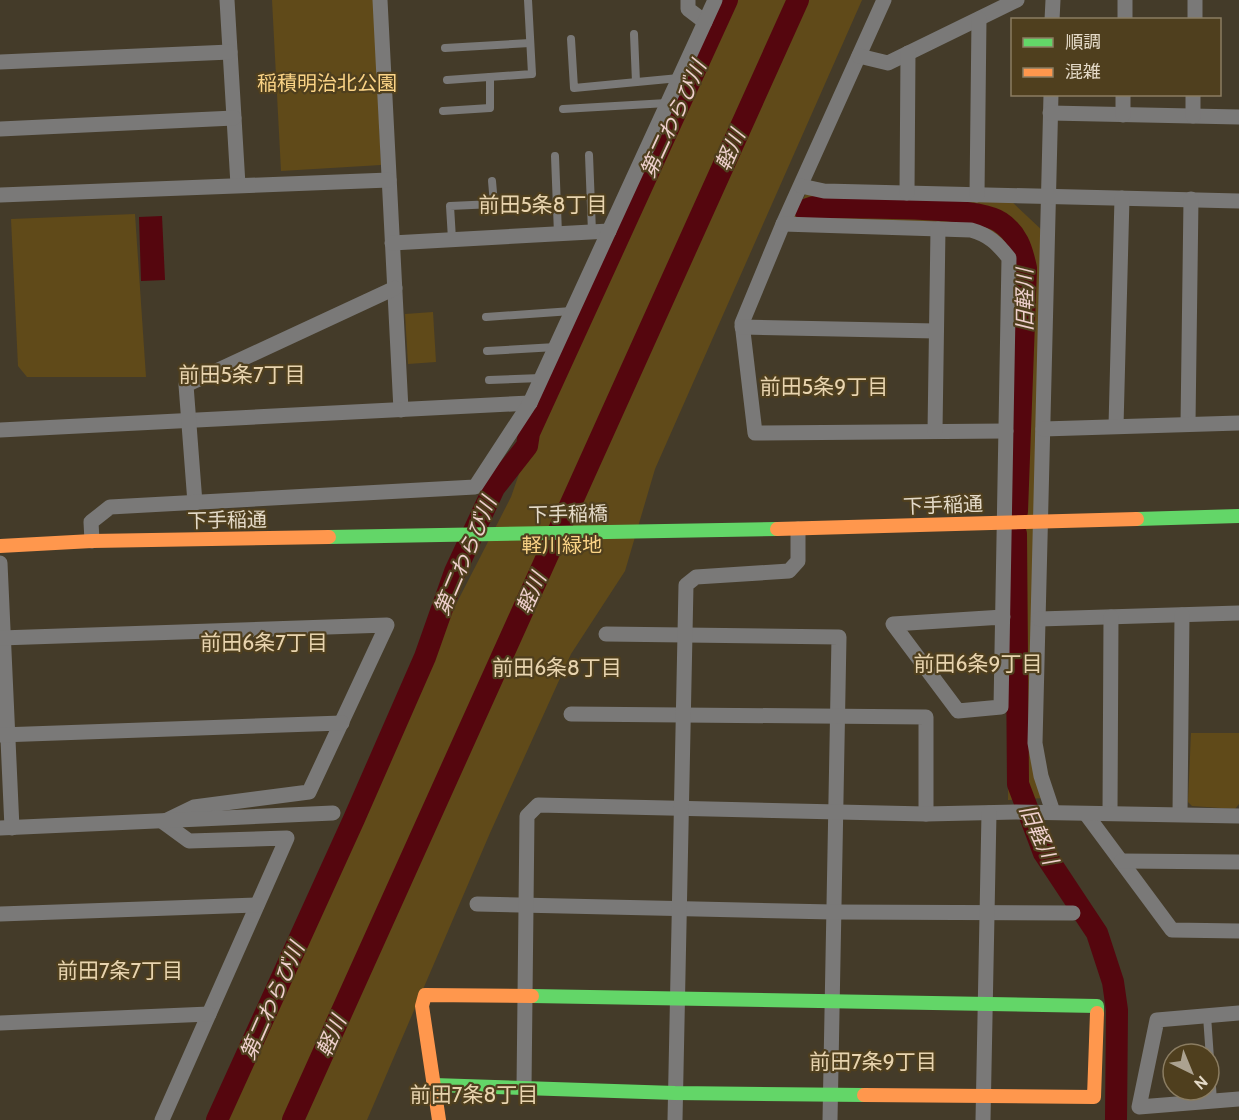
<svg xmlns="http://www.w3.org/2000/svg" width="1239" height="1120" viewBox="0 0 1239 1120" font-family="Cabin,'Noto Sans JP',sans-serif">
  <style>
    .green { fill: #604a19 }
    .water { fill: #55060e }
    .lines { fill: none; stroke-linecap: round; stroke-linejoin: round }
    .river { stroke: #55060e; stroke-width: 22 }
    .lane { stroke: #7a7978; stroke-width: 8 }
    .street { stroke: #7a7978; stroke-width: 15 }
    .fast { stroke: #63d668; stroke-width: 14 }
    .slow { stroke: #ff974d; stroke-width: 14 }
    .labels { text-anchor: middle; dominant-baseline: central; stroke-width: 4.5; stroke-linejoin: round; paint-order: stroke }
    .park-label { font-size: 20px; fill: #fad386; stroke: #4f3f1e }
    .street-label { font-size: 20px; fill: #e4dac8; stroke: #4f3f1e }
    .water-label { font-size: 21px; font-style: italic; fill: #efd0cd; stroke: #4f3f1e }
    .neighbourhood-label { font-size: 21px; fill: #e8d4af; stroke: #4f3f1e }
  </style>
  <rect width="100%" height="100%" fill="#443b29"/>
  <g class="green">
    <polygon points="272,0 374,0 381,165 281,171"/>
    <polygon points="730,0 862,0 655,469 625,571 571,654 490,833 367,1120 219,1120 320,905 451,614 511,497 545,399"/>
    <polygon points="807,192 1010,200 1045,233 1035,619 1045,798 1008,800 1013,256 991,234 791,221"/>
    <polygon points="135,214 146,377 27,377 18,366 11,219"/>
    <polygon points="433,312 436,362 408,364 405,314"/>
    <polygon points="1191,733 1239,733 1239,804 1235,809 1192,806 1188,802"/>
  </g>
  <polygon class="water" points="162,216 165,280 141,281 139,217"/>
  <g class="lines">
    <g class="river">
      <path d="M805 210 814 207C850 208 975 205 1000 222 1017 233 1022 249 1026 268L1017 511"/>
      <polyline points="1016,534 1018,784 1044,853 1097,933 1113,982 1117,1010 1116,1120"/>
      <polyline points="217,1120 354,819 425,657 455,572 494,488 527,446 529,433 727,0"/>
      <polyline points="293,1120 798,0"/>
    </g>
    <g class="lane">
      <polyline points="634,34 636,82"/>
      <polyline points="571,39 574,88 679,78"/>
      <polyline points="445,48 530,43"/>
      <polyline points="447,80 532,74 528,0"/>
      <polyline points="563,109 667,103"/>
      <polyline points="443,111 490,108 490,77"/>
      <polyline points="589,155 592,232"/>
      <polyline points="555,156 558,234"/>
      <polyline points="452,239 450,206 494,204 492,181"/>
      <polyline points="486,317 572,311"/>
      <polyline points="487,351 556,347"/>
      <polyline points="489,380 541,378"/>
      <polyline points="1207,1016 1213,1101"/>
    </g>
    <g class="street">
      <polyline points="227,0 238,185"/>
      <polyline points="380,0 401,410"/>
      <polyline points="688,0 688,9 705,22"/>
      <polyline points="884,0 783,224 742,323 755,433 1006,431"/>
      <polyline points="1052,20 1053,0"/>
      <polyline points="1125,20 1125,0"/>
      <polyline points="1195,20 1195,0"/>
      <polyline points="859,56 888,63 1017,0"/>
      <polyline points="0,62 230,52"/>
      <polyline points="1051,94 1035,743 1041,776 1053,812"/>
      <polyline points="1050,113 1239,117"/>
      <polyline points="1123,115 1123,94"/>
      <polyline points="1193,116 1193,94"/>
      <polyline points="0,129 234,118"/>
      <polyline points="801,186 824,191 1239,201"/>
      <polyline points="907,193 908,53"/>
      <polyline points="0,195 389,180"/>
      <polyline points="977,195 979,19"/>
      <path d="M783 224 971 230C989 235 997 243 1009 258 1006 408 1004 558 1001 707L958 711 893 624 1003 617"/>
      <polyline points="392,243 609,231"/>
      <polyline points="742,327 936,331"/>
      <polyline points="1188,424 1191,199"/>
      <polyline points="1116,426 1122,198"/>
      <polyline points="1043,429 1239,423"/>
      <polyline points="0,430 530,403"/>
      <polyline points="935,431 938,229"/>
      <polyline points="195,503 186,385 395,288"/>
      <polyline points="92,541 91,522 110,507 475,487 530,403 715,0"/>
      <polyline points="0,563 12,828"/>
      <polyline points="1039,619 1239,613"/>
      <polyline points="606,634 839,637 830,1120"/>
      <polyline points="0,638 387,625 309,792 194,807 163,822 189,841 287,838 162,1120"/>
      <polyline points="571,714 926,717 926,814"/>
      <polyline points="0,735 342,723"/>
      <polyline points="1110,813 1111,617"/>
      <polyline points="1086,814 1172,930 1239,931"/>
      <polyline points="1180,814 1182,615"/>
      <polyline points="0,828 333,813"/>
      <polyline points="1121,861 1239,862"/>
      <polyline points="477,904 833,912 1073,913"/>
      <polyline points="0,914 257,905"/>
      <polyline points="1239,1013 1157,1020 1139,1107 1239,1099"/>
      <polyline points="0,1023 209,1014"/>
      <polyline points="524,1088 527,816 538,805 926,814 1016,812 1239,816"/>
      <polyline points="675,1120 686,585 696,577 789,571 798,561 798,529"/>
      <polyline points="983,1120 989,813"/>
    </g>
    <g class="fast">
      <polyline points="1137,519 1239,516"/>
      <polyline points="329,537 777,529"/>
      <polyline points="532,996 1097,1006 1097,1013"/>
      <polyline points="434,1085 675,1093 864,1095"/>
    </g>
    <g class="slow">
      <polyline points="777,529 1137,519"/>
      <polyline points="0,546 92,541 329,537"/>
      <polyline points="864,1095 1094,1097 1097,1013"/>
      <polyline points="439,1120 422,1006 425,995 532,996"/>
    </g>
  </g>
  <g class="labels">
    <g class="park-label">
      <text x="327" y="83">稲積明治北公園</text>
      <text x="562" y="545">軽川緑地</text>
    </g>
    <g class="street-label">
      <text transform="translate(943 505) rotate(-2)">下手稲通</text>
      <text transform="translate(568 514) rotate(-1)">下手稲橋</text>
      <text transform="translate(227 520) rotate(-1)">下手稲通</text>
    </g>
    <g class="water-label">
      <text transform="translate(673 119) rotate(-65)">第二わらび川</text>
      <text transform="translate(730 150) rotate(-66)">軽川</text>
      <text transform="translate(1024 300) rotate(-90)">旧軽川</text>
      <text transform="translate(465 556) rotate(-67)">第二わらび川</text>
      <text transform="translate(531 593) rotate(-66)">軽川</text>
      <text transform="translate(1039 834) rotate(66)">旧軽川</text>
      <text transform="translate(272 1001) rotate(-66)">第二わらび川</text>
      <text transform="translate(331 1036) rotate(-66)">軽川</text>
    </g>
    <g class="neighbourhood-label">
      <text x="543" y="204">前田5条8丁目</text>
      <text x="242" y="374">前田5条7丁目</text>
      <text x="824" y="386">前田5条9丁目</text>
      <text x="264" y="642">前田6条7丁目</text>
      <text x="978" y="663">前田6条9丁目</text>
      <text x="557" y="667">前田6条8丁目</text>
      <text x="120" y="970">前田7条7丁目</text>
      <text x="873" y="1061">前田7条9丁目</text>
      <text x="474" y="1094">前田7条8丁目</text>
    </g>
  </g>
  <rect x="1011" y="18" width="210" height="78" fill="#4f3f1e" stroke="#8b7d62" stroke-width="1.5"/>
  <rect x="1023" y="38" width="30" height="9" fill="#63d668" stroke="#8b7d62" stroke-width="1.5"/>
  <text x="1065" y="48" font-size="18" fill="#e4dac8">順調</text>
  <rect x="1023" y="68" width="30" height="9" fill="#ff974d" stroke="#8b7d62" stroke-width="1.5"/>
  <text x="1065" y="78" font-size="18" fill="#e4dac8">混雑</text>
  <g transform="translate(1191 1072) rotate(137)"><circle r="28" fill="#4f3f1e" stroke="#8b7d62" stroke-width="1.5"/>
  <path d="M0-4.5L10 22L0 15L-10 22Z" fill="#aca290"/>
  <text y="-9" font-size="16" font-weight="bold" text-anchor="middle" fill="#e4dac8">N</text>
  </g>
</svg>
